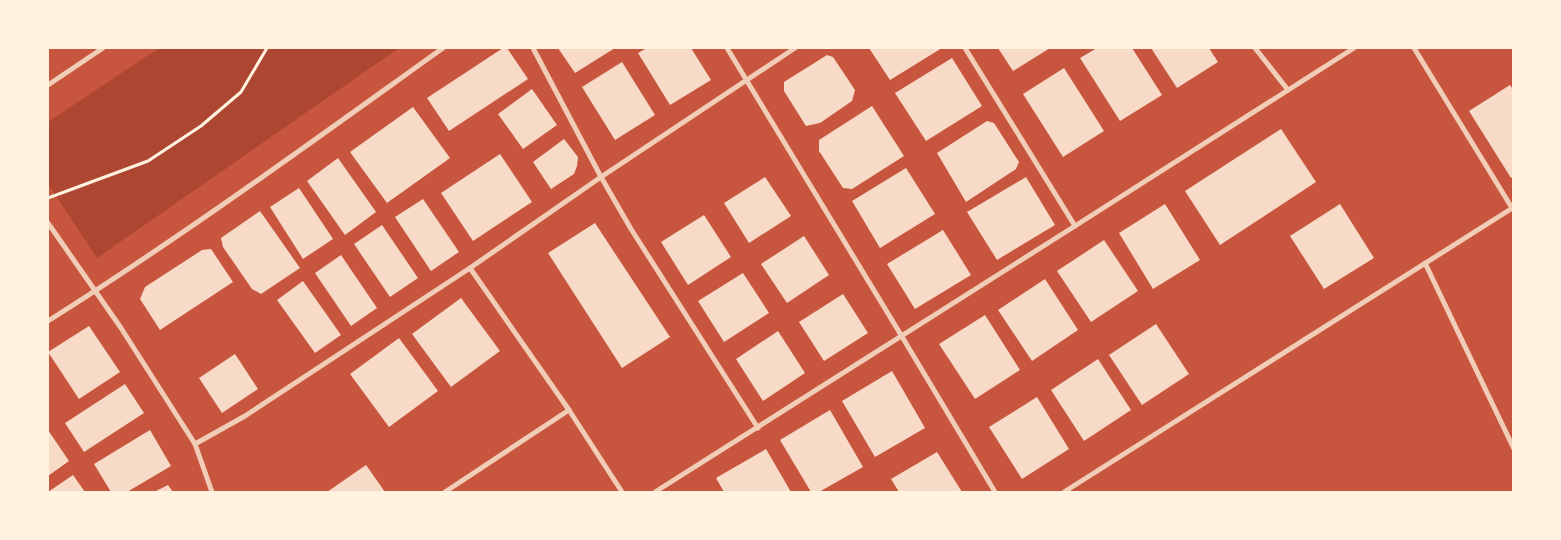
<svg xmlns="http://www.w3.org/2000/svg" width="1561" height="540" viewBox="0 0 1561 540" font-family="Literata,serif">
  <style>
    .green { fill: #ae4732 }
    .building { fill: #f7dbc8 }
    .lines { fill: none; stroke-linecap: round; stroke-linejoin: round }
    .path { stroke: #fff3e0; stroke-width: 3 }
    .minor { stroke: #f1ccb7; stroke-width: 5 }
  </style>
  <rect width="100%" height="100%" fill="#c8553d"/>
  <polygon class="green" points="159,48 399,48 97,258 48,184 48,122"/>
  <g class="building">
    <polygon points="503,48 507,48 528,79 449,131 427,98"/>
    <polygon points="558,48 615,48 575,73"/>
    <polygon points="647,48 691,48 711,80 670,105 638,53"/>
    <polygon points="869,48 942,48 890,80"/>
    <polygon points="998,48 1050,48 1013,71"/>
    <polygon points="1097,48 1132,48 1162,95 1120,121 1080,58"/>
    <polygon points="1151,48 1209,48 1218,62 1177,88"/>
    <polygon points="827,55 833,57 855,90 852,101 820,123 806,126 784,91 784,82"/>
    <polygon points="952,58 982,106 926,141 895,93"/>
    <polygon points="622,62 655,115 615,140 582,87"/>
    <polygon points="1064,68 1104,131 1063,157 1023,94"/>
    <polygon points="1510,85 1514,91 1514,176 1511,178 1469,111"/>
    <polygon points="532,89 557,125 523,149 498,114"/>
    <polygon points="872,106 904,156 852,189 843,188 819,151 819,140"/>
    <polygon points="413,107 450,158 387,203 350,152"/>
    <polygon points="987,121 994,123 1019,162 1016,169 966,202 937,153"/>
    <polygon points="1281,129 1316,182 1220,245 1185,191"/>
    <polygon points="564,139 578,157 577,166 574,174 551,189 533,162"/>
    <polygon points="500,154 532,202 473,241 441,193"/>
    <polygon points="338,158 376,212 345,235 307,181"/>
    <polygon points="906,168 935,214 880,248 852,201"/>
    <polygon points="765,177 791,216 749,243 724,203"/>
    <polygon points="1026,177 1055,225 997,260 967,212"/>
    <polygon points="299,188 333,239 303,259 270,207"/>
    <polygon points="423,199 459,252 431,271 395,217"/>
    <polygon points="1165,204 1200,260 1153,289 1119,233"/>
    <polygon points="1340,204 1374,258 1324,289 1290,236"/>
    <polygon points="260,211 300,268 261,294 252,289 223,247 221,238"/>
    <polygon points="704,215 731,257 688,285 661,242"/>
    <polygon points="595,223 670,337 622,368 548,253"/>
    <polygon points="382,225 418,278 390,297 354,244"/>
    <polygon points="943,230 971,275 915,309 887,264"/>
    <polygon points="804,236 829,275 787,303 761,264"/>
    <polygon points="1104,240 1138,291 1091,322 1057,271"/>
    <polygon points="211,249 233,282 160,330 140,299 145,287 202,250"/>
    <polygon points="341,255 377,308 351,326 315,273"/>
    <polygon points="743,273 769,313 724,342 698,301"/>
    <polygon points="1045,279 1078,330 1032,361 998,310"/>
    <polygon points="303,281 341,335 315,353 277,300"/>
    <polygon points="843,294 868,333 824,361 799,322"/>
    <polygon points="461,298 500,351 451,387 412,334"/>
    <polygon points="985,315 1020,370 975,399 939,344"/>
    <polygon points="1156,324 1189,374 1142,405 1109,355"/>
    <polygon points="89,326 120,372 79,399 48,352"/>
    <polygon points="778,331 805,373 763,401 736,359"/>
    <polygon points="399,338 438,391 389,427 350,374"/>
    <polygon points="235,354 258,389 222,413 199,378"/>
    <polygon points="1098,359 1131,410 1084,441 1051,390"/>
    <polygon points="892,371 925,428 875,457 842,401"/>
    <polygon points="125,384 144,413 84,452 65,423"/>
    <polygon points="1037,397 1069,449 1022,479 989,427"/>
    <polygon points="830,410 863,467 819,492 811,492 780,440"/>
    <polygon points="48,430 69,461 48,476"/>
    <polygon points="150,430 171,466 127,492 111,492 94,464"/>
    <polygon points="766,449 791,492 724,492 716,478"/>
    <polygon points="937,452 962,492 899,492 891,479"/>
    <polygon points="366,465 385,492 327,492"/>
    <polygon points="73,475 85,492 48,492"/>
    <polygon points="168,485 173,492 154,492"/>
  </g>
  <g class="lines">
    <polyline class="path" points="48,198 148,161 201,126 241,92 267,48"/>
    <g class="minor">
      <polyline points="533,48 601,177 631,229 758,428"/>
      <polyline points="727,48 901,335 995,492"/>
      <polyline points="965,48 1075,226"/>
      <polyline points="1255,48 1288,90"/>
      <polyline points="1414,48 1512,208"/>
      <polyline points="48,85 103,48"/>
      <polyline points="48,223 121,328 195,444 212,492"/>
      <polyline points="1425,263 1514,449"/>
      <polyline points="470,268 569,410 622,492"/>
      <path d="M48 321C183 236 313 141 443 48"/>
      <polyline points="195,444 245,416 470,268 601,177 795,48"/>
      <polyline points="445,492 569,410"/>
      <polyline points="655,492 1075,226 1354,48"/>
      <polyline points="1064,492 1514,207"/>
    </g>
  </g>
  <rect width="1561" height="540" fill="none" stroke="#fff3e0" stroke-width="98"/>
</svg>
